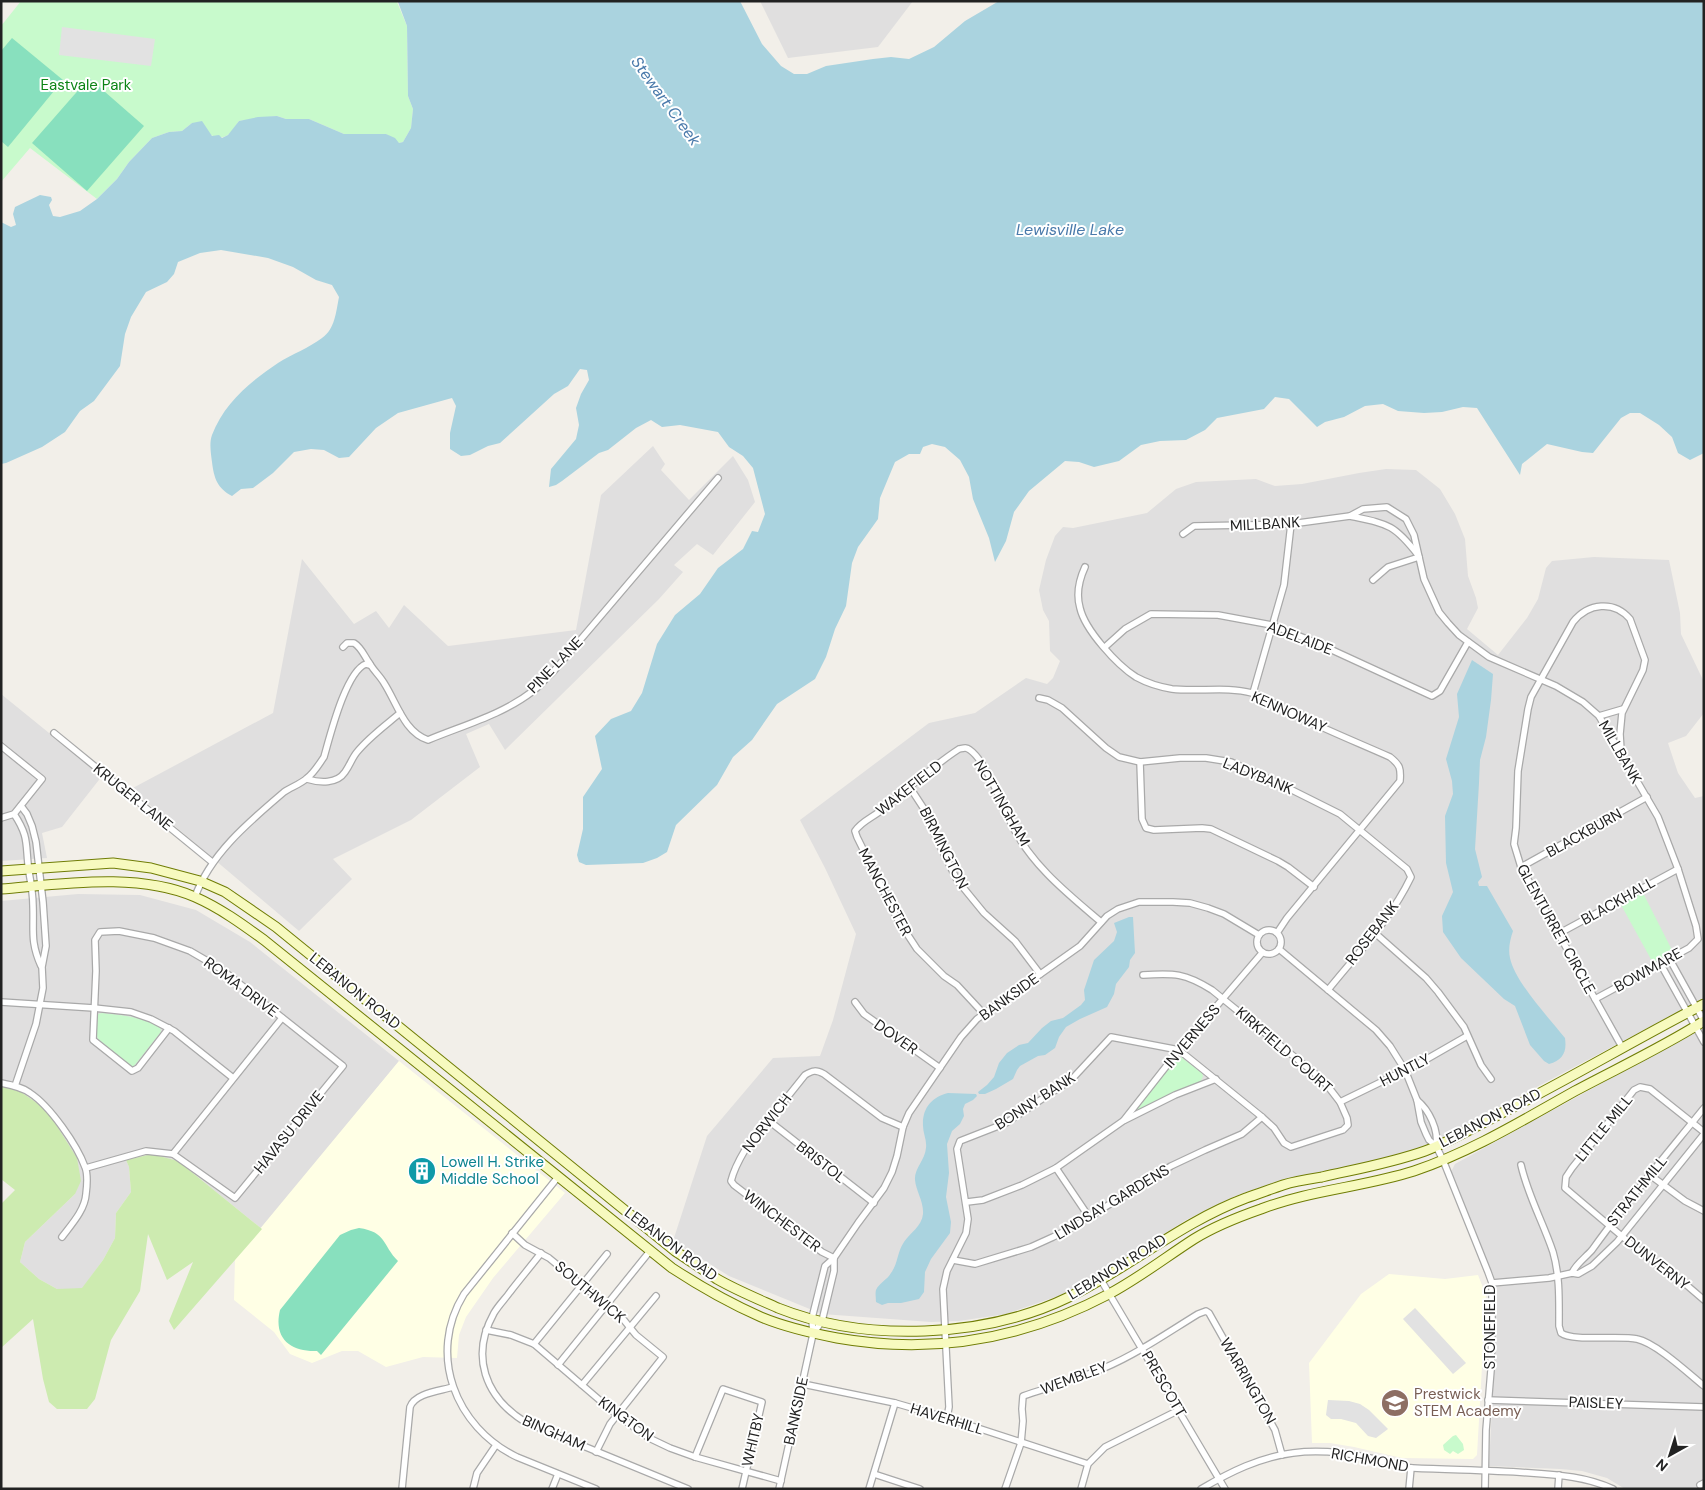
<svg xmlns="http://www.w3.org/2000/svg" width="1705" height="1490" viewBox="0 0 1705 1490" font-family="'DM Sans',sans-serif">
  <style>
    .residential { fill: #e0dfdf }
    .education { fill: #ffffe5 }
    .grass { fill: #cdebb0 }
    .park { fill: #c8facc }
    .pitch { fill: #88e0be }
    .parking { fill: #e2e2e2 }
    .water { fill: #aad3df }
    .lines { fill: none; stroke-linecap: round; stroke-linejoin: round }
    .minor-casing { stroke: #a9a9a9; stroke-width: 8 }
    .secondary-casing { stroke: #707d05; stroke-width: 11 }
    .minor { stroke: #fff; stroke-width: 5.5 }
    .secondary { stroke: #f7fabf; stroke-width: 9 }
    .labels { text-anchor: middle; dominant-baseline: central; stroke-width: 4; stroke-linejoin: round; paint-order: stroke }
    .park-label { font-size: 15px; fill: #0c8416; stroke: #fff }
    .street-label { font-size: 15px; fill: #222; stroke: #fff }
    .culture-label { font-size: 15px; fill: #0d838f; stroke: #fff; text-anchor: start }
    .education-label { font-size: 15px; fill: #785e54; stroke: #fff; text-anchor: start }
    .water-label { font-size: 16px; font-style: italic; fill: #4a7aab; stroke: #fff }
  </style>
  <rect width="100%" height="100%" fill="#f2efe9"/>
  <g class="residential">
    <polygon points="760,1 913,1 878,47 788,58"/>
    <polygon points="653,446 665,464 661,470 689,500 733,456 748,480 755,502 713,555 697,544 674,565 683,572 659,599 505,750 489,724 466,734 480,767 411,820 333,859 352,879 299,931 131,789 273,713 302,559 354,624 376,611 389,628 404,605 448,646 576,630 601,495"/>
    <polygon points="1386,469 1416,470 1440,489 1455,514 1465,539 1468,576 1476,598 1478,608 1467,629 1498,655 1527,618 1538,599 1546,568 1552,561 1594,557 1669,560 1680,613 1681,634 1704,682 1704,713 1686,736 1668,743 1678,773 1695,798 1704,796 1704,998 1428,1145 1394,1157 1282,1180 1235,1196 1186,1220 1106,1271 1061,1295 1006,1314 959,1321 931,1322 822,1314 729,1276 673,1241 707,1136 773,1058 820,1056 833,1020 856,934 825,868 800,820 929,723 975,713 1026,678 1047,684 1053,678 1060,661 1050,651 1049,621 1043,610 1039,590 1046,560 1055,536 1063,527 1073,528 1147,513 1176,489 1196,482 1256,479 1275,486 1302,484 1359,473"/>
    <polygon points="1,694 102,776 62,827 42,833 47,858 1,861"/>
    <polygon points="78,894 140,895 196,910 250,942 399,1061 262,1229 178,1161 152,1154 126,1160 129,1167 131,1192 116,1213 115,1238 103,1260 82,1289 57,1289 39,1279 20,1262 25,1242 75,1194 37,1103 21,1092 1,1086 1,901"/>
    <polygon points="1704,1027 1704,1489 1625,1489 1607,1478 1582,1471 1560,1469 1489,1466 1492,1406 1495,1280 1451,1172 1455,1164"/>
  </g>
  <g class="education">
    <polygon points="399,1061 565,1193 493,1278 466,1317 459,1335 457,1358 423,1357 386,1367 358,1351 342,1351 312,1363 290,1354 274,1332 234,1300 235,1259"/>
    <polygon points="1389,1274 1445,1279 1478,1275 1486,1295 1477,1455 1473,1459 1402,1458 1354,1447 1330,1443 1312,1443 1309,1363 1361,1294"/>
  </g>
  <polygon class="grass" points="1,1086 21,1092 37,1103 50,1115 77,1158 81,1181 75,1194 25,1242 20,1262 39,1279 57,1289 82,1288 103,1260 115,1238 116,1213 131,1192 129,1167 126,1160 152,1154 178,1161 262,1229 174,1330 169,1321 193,1262 167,1280 148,1234 140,1291 111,1340 95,1399 87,1409 57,1409 49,1402 43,1379 33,1319 1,1348 1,1204 15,1190 1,1179"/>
  <g class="park">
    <path d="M21 1 397 2 407 26 408 96 413 109 411 128 403 142 399 143 386 134H344L309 119H286L277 116 239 121C236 125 233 131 229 134 218 144 201 129 192 123L182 131 169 132 152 138 129 162 117 179 97 199 30 148 1 182V26Z"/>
    <polygon points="1642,891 1673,952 1653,963 1620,903"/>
    <path d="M102 1013C124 1015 140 1017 160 1027L161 1032 134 1066H130L98 1039C95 1032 96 1022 98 1014Z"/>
    <polygon points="1181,1057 1202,1073 1203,1076 1201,1081 1138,1111 1133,1111 1177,1059"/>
    <polygon points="1456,1435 1463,1444 1464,1450 1458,1454 1453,1451 1450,1454 1444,1450 1443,1445 1453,1436"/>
  </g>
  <g class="pitch">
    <polygon points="12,38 63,80 8,147 1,141 1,51"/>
    <polygon points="89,78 144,126 87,191 32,143"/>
    <path d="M359 1228C387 1232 382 1245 398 1261L321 1355 317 1351C291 1352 273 1339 280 1310L340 1235 351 1230Z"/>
  </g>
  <g class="parking">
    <polygon points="62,27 155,39 151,66 59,55"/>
    <polygon points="1415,1308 1466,1363 1453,1374 1403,1319"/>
    <polygon points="1328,1400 1349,1401 1360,1404 1369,1410 1388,1429 1376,1438 1368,1436 1356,1423 1341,1419 1331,1419 1326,1415"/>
  </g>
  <g class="water">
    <path d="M394 1H740L762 44 781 66 794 74H807L826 66 873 59 891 57 909 59 934 47 965 21 999 1H1704V453L1690 460 1678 453 1672 437 1659 425 1640 413H1630L1621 418 1593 453 1582 452 1547 444 1522 464 1520 475 1477 408 1463 407 1442 412 1424 413 1398 411 1383 404 1365 406 1344 417 1325 422 1317 427 1289 399 1275 397 1264 409 1217 418 1205 430 1186 440 1160 441 1141 445 1119 461 1094 467 1079 462 1065 461 1029 491 1014 512 1006 541 995 562 989 538 973 499 969 477 960 460 945 447 932 444 923 447 920 454H909L895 462 880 498 878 519 858 547 852 563 846 606 835 629 826 657 815 679 777 704 752 740 733 757 717 785 676 825 667 852 657 858 643 863 586 865 579 862 577 855 583 829V797L602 769 595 736 611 719 631 711 642 693 657 644 675 615 700 594 718 568 743 549 752 531 758 532 765 514 753 468 743 456 729 447 718 432 680 425 662 427 651 420 636 428 608 450 599 453 562 481 556 485 549 487 551 469 576 439 579 425 576 408 581 394 589 380 587 370 580 369 568 386 554 394 500 443 488 446 470 455 461 456 450 449V433L456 406 452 398 398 413 376 428 349 457 339 458 324 450 311 449 294 452 273 473 253 488 241 489 232 496C217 488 214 478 212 462 211 454 209 443 212 435 224 403 251 381 278 363 292 354 309 348 322 338 335 329 336 312 339 297L332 285 316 280 293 267 268 258 221 250 200 253 178 262 174 274 167 282 146 292 131 317 125 334 120 366 94 401 80 411 65 432 42 447 6 463 1 464V222L11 227 16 225 13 214 15 207 40 195 51 197 52 200 49 205 53 216 60 217 80 211 97 199 117 179 129 162 152 138 169 132 182 131 192 123 202 121 212 136 219 135 222 138 228 135 239 121 258 117 277 116 286 119H309L344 134H386L395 138 399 143 403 142 411 128 413 109 408 96 407 26 398 2Z"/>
    <path d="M1472 660 1493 674 1491 700 1486 737 1480 760 1479 783 1475 849 1482 877 1478 882 1479 886H1487L1513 931C1510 940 1508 949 1510 958 1515 982 1549 1018 1565 1038 1567 1052 1563 1060 1549 1064L1544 1061 1530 1045 1515 1006 1504 999 1461 958 1443 932 1442 916 1453 892 1446 863 1445 816 1453 794 1452 781 1446 759 1459 717 1457 694Z"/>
    <polygon points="1129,917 1133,917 1135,953 1130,960 1129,967 1116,984 1114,994 1107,1007 1080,1019 1066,1027 1059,1037 1055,1048 1045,1055 1038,1056 1020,1066 1017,1070 1013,1079 996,1089 985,1094 979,1094 978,1092 987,1085 994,1077 999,1063 1007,1053 1019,1045 1028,1043 1042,1028 1051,1021 1063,1018 1081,1005 1085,1000 1084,990 1094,960 1114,941 1117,932 1114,923"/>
    <path d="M948 1093 976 1094 977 1096 973 1100 965 1104 963 1109 964 1116 960 1124 952 1131 947 1144 949 1173 946 1197 951 1222 950 1233 931 1259 925 1272 924 1292 919 1299 901 1303H888L882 1305 876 1302C876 1298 875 1294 876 1290 879 1283 887 1280 891 1273 898 1264 897 1252 904 1242 910 1233 922 1226 923 1214 924 1202 916 1191 915 1180 914 1169 925 1160 926 1148 927 1140 923 1133 923 1126 922 1108 932 1097 948 1093Z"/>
  </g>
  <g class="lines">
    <defs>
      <g id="minor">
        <path d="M1350 516C1388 524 1394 524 1418 555"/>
        <polyline points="1183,534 1194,526 1291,524 1350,516 1363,509 1387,507 1406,519 1414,535 1424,579 1439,612 1448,623 1459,635 1489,657 1556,686 1583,702 1599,716 1658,817 1678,869 1696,926 1698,939 1689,948 1595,999"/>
        <path d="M1085 567C1079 580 1076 594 1080 608 1085 630 1117 665 1136 677 1147 683 1160 687 1172 689 1199 692 1226 686 1252 693 1265 697 1277 706 1289 712 1322 728 1356 742 1390 757 1400 765 1401 768 1400 781L1287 918 1277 933"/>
        <polyline points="1373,580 1388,567 1419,557"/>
        <path d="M343 647 347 643H354C362 648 364 656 370 664 374 671 380 676 384 683 397 703 404 732 428 740 464 725 502 715 533 691 540 686 546 678 553 672L718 478"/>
        <polyline points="1105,647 1125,629 1151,614 1218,615 1272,625 1319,644 1432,696 1440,691 1468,642"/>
        <polyline points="1253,693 1284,585 1291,524"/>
        <path d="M1039 698 1048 700 1062 708 1106 748 1119 757 1140 762 1180 758H1206L1231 762 1280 784 1340 814 1407 869 1411 877C1391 919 1357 954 1328 990"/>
        <polyline points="1599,716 1623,709"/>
        <polyline points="54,733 212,862"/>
        <polyline points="1,746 42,779 14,814 1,818"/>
        <path d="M1621 751 1620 734 1622 713 1643 670 1645 660 1630 619C1614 600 1588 603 1573 622L1531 697 1528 709 1518 771 1516 828 1514 844 1521 867 1622 1047"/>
        <polyline points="1140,762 1142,819 1146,828 1154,830 1202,828 1211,829 1278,861 1288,867 1314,887"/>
        <path d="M307 779C320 783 337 784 345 772 350 765 352 758 357 752 369 737 386 725 400 713"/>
        <polyline points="909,786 926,812 940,846 957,880 984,913 1015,941 1040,974"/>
        <path d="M14 814C30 838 25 845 29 872 31 883 33 895 33 906 34 931 30 941 41 966"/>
        <polyline points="1521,867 1647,797"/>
        <path d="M195 897C210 854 250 821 284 792 291 787 301 784 307 778 314 773 319 764 324 757 330 736 346 671 366 664L370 665"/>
        <circle cx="1269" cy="942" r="12"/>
        <polyline points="1375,933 1426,978 1438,992 1464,1027 1481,1065 1491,1079"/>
        <polyline points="1558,934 1678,869"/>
        <polyline points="1279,949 1376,1030 1390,1046 1405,1070 1417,1100 1421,1122 1426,1134 1429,1140 1436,1146 1443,1160 1488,1272 1492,1283 1492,1322 1491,1370 1486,1430 1485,1489"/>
        <polyline points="1669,958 1704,1021"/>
        <polyline points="1660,963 1704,1042"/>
        <polyline points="1,1002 94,1008 131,1012 151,1019 174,1031 233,1078"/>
        <polyline points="855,1002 864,1014 940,1068"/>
        <path d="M983 1013 957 985 944 976 917 949 898 920 857 837 855 831C861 822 871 818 879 812 906 791 931 767 959 749 964 748 966 747 970 750 985 760 1003 806 1011 823 1030 864 1068 894 1101 922"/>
        <path d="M1 1083C11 1085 22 1087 30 1093 50 1106 77 1145 85 1167 88 1174 87 1186 86 1194 85 1210 71 1225 62 1237"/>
        <polyline points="15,1086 36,1024 43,988 42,967 46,946 43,902 36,842 32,826 27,814 21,806"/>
        <path d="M1417 1100C1429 1110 1439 1130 1436 1146"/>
        <polyline points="1340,1102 1420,1063 1467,1036"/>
        <polyline points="1124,1120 1179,1050 1262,953"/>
        <polyline points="769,1121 874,1203"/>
        <polyline points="1704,1132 1650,1089 1640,1087 1634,1090 1572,1168 1566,1177 1565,1188 1637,1249 1676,1276 1704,1300"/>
        <polyline points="173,1154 282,1018"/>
        <path d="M1521 1165C1528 1196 1543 1222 1553 1252 1560 1276 1559 1301 1559 1326L1561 1333C1573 1342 1620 1335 1637 1339 1656 1343 1688 1373 1704 1386"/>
        <polyline points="86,1168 146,1151 173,1154 235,1198 343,1066 221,969 190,951 154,938 119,931 100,932 95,940 96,971 93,1040 132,1071 138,1068 169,1028"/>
        <polyline points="1056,1168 1089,1217"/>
        <polyline points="1650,1175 1685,1201 1704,1211"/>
        <path d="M558 1177 464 1294C427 1354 455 1427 517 1457L596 1489"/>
        <polyline points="967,1202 983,1200 1022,1185 1056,1168 1123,1121 1175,1095 1216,1079"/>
        <polyline points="512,1233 525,1245 549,1258 623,1319 636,1335 663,1357 610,1424 596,1452"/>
        <path d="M541 1253C531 1266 520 1279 510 1292 505 1299 498 1306 494 1313 470 1356 485 1397 525 1422L688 1489"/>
        <path d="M834 1258 822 1252 734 1185 731 1181C734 1169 739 1160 745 1150L805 1075C813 1070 816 1070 824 1074L882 1118 903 1127"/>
        <polyline points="953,1260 975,1264 1031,1247 1053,1237 1073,1227 1171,1166 1205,1150 1242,1134 1262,1117"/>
        <path d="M1572 1273C1576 1264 1585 1258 1592 1250 1627 1201 1666 1155 1704 1108"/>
        <polyline points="1101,1280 1225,1489"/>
        <polyline points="1492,1283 1549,1278 1572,1273 1578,1274 1592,1266 1617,1242 1704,1134"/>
        <polyline points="486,1330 511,1335 534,1344 617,1415 649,1438 670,1448 695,1457 781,1481"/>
        <polyline points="813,1334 822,1321 834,1271 834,1258"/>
        <polyline points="534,1344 607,1254"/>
        <polyline points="558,1365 650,1251"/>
        <polyline points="803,1384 895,1403 947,1418 1088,1464"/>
        <polyline points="582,1385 656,1296"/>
        <polyline points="1488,1400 1704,1407"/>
        <path d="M947 1418 949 1407 943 1289 947 1271 966 1233 968 1219 957 1149 960 1141 1006 1123 1072 1079 1111 1037 1179 1050 1262 1117 1274 1128 1284 1143 1291 1147 1343 1130 1348 1125 1347 1118 1340 1102 1323 1080 1212 990C1185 973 1174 973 1143 975"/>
        <polyline points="695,1457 723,1389 762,1402 742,1489"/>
        <polyline points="874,1474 920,1489"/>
        <polyline points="1700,1485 1704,1483"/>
        <path d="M402 1489 410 1407C415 1393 440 1391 453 1387"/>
        <polyline points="473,1489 477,1473 496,1445"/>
        <polyline points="552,1489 558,1474"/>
        <polyline points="779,1489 813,1334 812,1318 825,1266 834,1258 858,1223 884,1188 892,1172 897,1156 903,1127 909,1113 961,1037 977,1019 1080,946 1107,916 1118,909 1139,902 1173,902 1190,903 1208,908 1224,914 1259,935"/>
        <polyline points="869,1489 895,1403"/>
        <path d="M1005 1489 1021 1443 1023 1421 1022 1409 1023 1396C1050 1387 1078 1379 1104 1368 1137 1354 1167 1333 1198 1314L1206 1311 1209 1313 1275 1430 1282 1455"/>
        <polyline points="1081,1489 1088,1464 1105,1447 1179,1410"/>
        <path d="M1201 1489C1230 1472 1260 1457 1293 1453 1317 1450 1341 1452 1365 1457 1381 1460 1397 1467 1413 1468 1453 1470 1492 1470 1531 1473 1560 1475 1587 1477 1613 1489"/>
        <polyline points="1409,1489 1411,1468"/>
        <polyline points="1558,1489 1559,1475"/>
      </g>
      <g id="secondary">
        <path d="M1 871 113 863 151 868 200 881 225 892 276 927 675 1251C689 1260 703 1270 717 1279 736 1290 758 1299 778 1308 866 1343 985 1338 1069 1297 1130 1267 1182 1222 1246 1198 1258 1194 1271 1189 1283 1185 1295 1181 1309 1179 1322 1177 1357 1169 1391 1163 1425 1151 1449 1142 1473 1128 1496 1116 1566 1081 1634 1040 1704 1004"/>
        <path d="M1 889C62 884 138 872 195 897 220 908 242 924 264 940L672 1268C701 1287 729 1303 761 1317 785 1327 811 1333 837 1338 933 1355 1022 1340 1109 1294 1139 1278 1166 1257 1194 1239 1215 1226 1238 1217 1261 1209 1310 1190 1364 1187 1414 1171 1471 1152 1523 1120 1575 1091 1618 1068 1663 1047 1704 1021"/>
      </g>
    </defs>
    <use href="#minor" class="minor-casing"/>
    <use href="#secondary" class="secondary-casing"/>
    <use href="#minor" class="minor"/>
    <use href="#secondary" class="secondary"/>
  </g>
  <defs>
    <symbol id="building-disc" viewBox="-11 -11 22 22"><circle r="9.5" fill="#0f9aa8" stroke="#fff"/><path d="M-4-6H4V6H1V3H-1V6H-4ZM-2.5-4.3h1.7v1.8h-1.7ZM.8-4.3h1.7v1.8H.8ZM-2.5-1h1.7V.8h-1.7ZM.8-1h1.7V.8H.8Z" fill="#fff"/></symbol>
    <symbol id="school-disc" viewBox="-11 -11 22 22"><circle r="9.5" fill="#8d6e63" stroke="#fff"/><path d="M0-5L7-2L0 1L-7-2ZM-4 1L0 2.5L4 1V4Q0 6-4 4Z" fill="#fff"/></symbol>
  </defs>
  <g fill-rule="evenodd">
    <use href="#building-disc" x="406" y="1155" width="32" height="32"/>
    <use href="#school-disc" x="1379" y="1387" width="32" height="32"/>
  </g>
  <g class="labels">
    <g class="park-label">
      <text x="86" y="85">Eastvale Park</text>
    </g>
    <g class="street-label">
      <text transform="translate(1265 524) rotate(-3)">MILLBANK</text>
      <text transform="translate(1300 638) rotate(21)">ADELAIDE</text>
      <text transform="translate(555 665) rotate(-46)">PINE LANE</text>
      <text transform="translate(1289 712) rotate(24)">KENNOWAY</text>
      <text transform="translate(1620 752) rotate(60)">MILLBANK</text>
      <text transform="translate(1258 776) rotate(22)">LADYBANK</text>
      <text transform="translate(909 788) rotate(-38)">WAKEFIELD</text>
      <text transform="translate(133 797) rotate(39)">KRUGER LANE</text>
      <text transform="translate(1002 803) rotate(60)">NOTTINGHAM</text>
      <text transform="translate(1584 833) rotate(-29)">BLACKBURN</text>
      <text transform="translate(944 848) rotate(63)">BIRMINGTON</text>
      <text transform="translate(885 892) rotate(62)">MANCHESTER</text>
      <text transform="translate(1618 901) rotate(-29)">BLACKHALL</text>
      <text transform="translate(1556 929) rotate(61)">GLENTURRET CIRCLE</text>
      <text transform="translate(1372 933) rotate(-52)">ROSEBANK</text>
      <text transform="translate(1648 970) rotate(-29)">BOWMARE</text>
      <text transform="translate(241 987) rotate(37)">ROMA DRIVE</text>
      <text transform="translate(355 991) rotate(39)">LEBANON ROAD</text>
      <text transform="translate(1009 997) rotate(-36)">BANKSIDE</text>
      <text transform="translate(1192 1036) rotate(-50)">INVERNESS</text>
      <text transform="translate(896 1037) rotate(35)">DOVER</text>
      <text transform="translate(1284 1050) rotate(41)">KIRKFIELD COURT</text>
      <text transform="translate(1405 1070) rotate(-27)">HUNTLY</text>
      <text transform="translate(1035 1101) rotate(-33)">BONNY BANK</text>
      <text transform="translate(1490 1118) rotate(-27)">LEBANON ROAD</text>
      <text transform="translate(767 1123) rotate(-52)">NORWICH</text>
      <text transform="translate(1604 1128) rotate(-51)">LITTLE MILL</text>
      <text transform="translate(289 1132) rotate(-51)">HAVASU DRIVE</text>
      <text transform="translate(821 1162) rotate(38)">BRISTOL</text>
      <text transform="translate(1637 1191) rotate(-51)">STRATHMILL</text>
      <text transform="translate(1112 1202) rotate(-31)">LINDSAY GARDENS</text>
      <text transform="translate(782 1221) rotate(37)">WINCHESTER</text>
      <text transform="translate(671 1244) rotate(37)">LEBANON ROAD</text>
      <text transform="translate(1657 1263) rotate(38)">DUNVERNY</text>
      <text transform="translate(1117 1267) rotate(-31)">LEBANON ROAD</text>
      <text transform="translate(590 1292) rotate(40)">SOUTHWICK</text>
      <text transform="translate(1490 1327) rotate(-90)">STONEFIELD</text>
      <text transform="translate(1074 1378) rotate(-20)">WEMBLEY</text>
      <text transform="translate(1248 1381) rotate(60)">WARRINGTON</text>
      <text transform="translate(1164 1384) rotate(60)">PRESCOTT</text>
      <text transform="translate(1596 1403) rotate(2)">PAISLEY</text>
      <text transform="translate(796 1411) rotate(-78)">BANKSIDE</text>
      <text transform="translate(626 1419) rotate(36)">KINGTON</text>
      <text transform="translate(947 1419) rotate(17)">HAVERHILL</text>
      <text transform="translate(554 1433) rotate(24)">BINGHAM</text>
      <text transform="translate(753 1440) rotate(-77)">WHITBY</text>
      <text transform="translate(1370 1460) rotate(10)">RICHMOND</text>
    </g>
    <g class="culture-label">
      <text x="441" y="1162">Lowell H. Strike<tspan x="441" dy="17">Middle School</tspan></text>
    </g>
    <g class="education-label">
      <text x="1414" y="1394">Prestwick<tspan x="1414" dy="17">STEM Academy</tspan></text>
    </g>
    <g class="water-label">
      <text transform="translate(666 101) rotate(54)">Stewart Creek</text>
      <text x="1070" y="229">Lewisville Lake</text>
    </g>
  </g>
  <rect width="1705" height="1490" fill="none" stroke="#222222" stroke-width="5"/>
  <g transform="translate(1670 1455) rotate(219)" stroke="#ffffff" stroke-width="4" paint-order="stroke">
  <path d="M0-4L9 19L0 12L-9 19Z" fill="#222222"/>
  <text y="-8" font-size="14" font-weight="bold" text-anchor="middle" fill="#222222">N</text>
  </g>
</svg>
